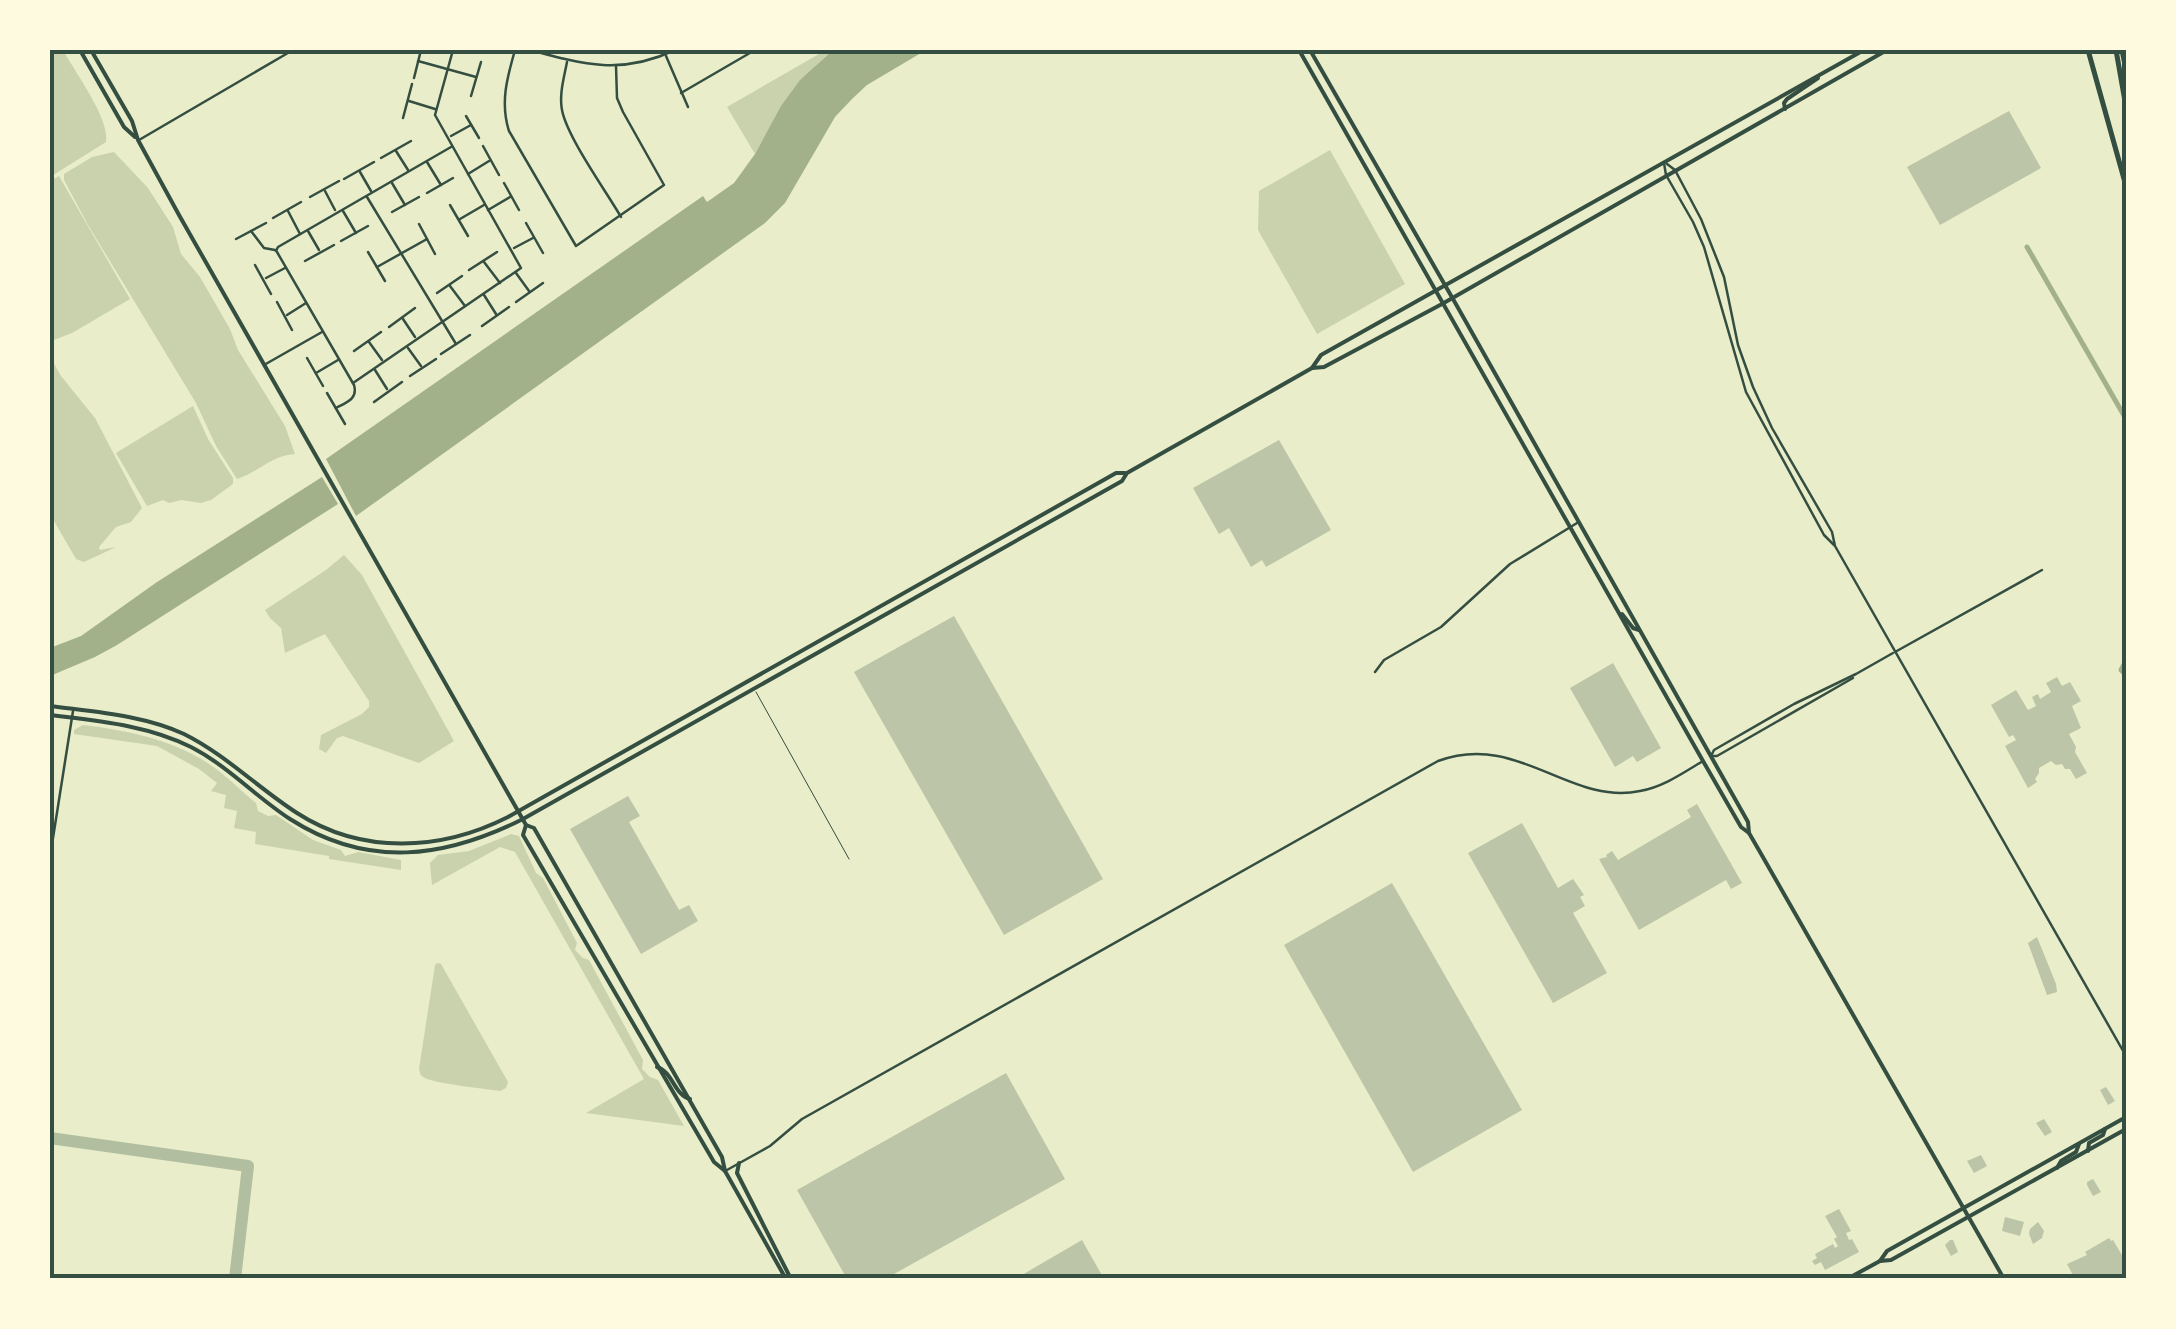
<svg xmlns="http://www.w3.org/2000/svg" width="2176" height="1329" viewBox="0 0 2176 1329" font-family="Poppins,sans-serif">
  <style>
    .green { fill: #cad2ad }
    .water { fill: #a3b18a }
    .lines { fill: none; stroke-linecap: round; stroke-linejoin: round }
    .canal { stroke: #a3b18a; stroke-width: 5 }
    .taxiway { stroke: #b2bea0; stroke-width: 12 }
    .building { fill: #bcc5a7 }
    .service { stroke: #344e41; stroke-width: 1 }
    .minor { stroke: #344e41; stroke-width: 2.5 }
    .tertiary { stroke: #344e41; stroke-width: 2.5 }
    .secondary { stroke: #344e41; stroke-width: 4 }
    .primary { stroke: #344e41; stroke-width: 4 }
    .motorway { stroke: #344e41; stroke-width: 5 }
    .neatline { fill: none; stroke: #344e41; stroke-width: 4 }
  </style>
  <rect width="100%" height="100%" fill="#e9edc9"/>
  <g class="green">
    <path d="M50 50H63C75 72 110 119 106 142L50 177Z"/>
    <path d="M826 50H833C796 81 778 113 755 154L727 107Z"/>
    <polygon points="1330,150 1405,284 1317,334 1258,230 1259,191"/>
    <path d="M114 152 148 188 173 227 181 254 200 277 230 329 238 350 285 426 295 454C272 455 259 472 237 479L216 446 196 403 88 225 64 180V174L92 157Z"/>
    <polygon points="59,176 130,299 72,333 54,340 50,345 50,181"/>
    <polygon points="50,357 61,376 95,418 142,508 131,522 116,527 99,547 100,550 116,547 84,562 76,559 50,514"/>
    <polygon points="193,406 208,439 233,478 233,484 211,500 201,503 181,500 169,503 163,500 147,506 116,453"/>
    <polygon points="344,555 362,575 454,741 419,763 343,736 337,738 326,753 319,749 321,735 362,714 369,707 369,701 325,634 285,653 281,628 270,618 265,610 326,570"/>
    <path d="M83 725C125 730 170 739 206 762 224 773 240 790 256 803L258 811 268 816 276 815 313 840 341 850 345 856 358 852 401 860V870L329 859V856L255 844 256 832 234 828 237 811 224 808 226 795 211 791 217 783 199 769 157 746 74 734V730Z"/>
    <polygon points="511,834 519,836 536,873 543,878 577,943 575,950 583,958 589,960 643,1060 642,1069 650,1077 658,1080 684,1126 586,1113 644,1079 515,852 500,847 432,885 430,863 438,855 469,851"/>
    <path d="M438 963 441 964 508 1082 506 1088 500 1091C486 1089 430 1083 423 1077 420 1075 420 1072 419 1069L435 965Z"/>
  </g>
  <g class="water">
    <polygon points="833,50 926,50 867,85 852,99 835,117 785,203 765,223 356,516 326,459 703,196 707,202 734,183 755,154 781,106 800,80"/>
    <polygon points="322,477 338,504 117,645 95,657 50,676 50,648 81,636 157,582"/>
  </g>
  <g class="lines">
    <g class="canal">
      <polyline points="2027,247 2126,419"/>
      <polyline points="2126,661 2121,670 2126,675"/>
    </g>
    <polyline class="taxiway" points="50,1138 248,1166 235,1279"/>
  </g>
  <g class="building">
    <polygon points="2009,111 2041,168 1940,225 1907,167"/>
    <polygon points="1279,440 1331,530 1266,567 1262,560 1251,567 1229,528 1219,534 1193,488"/>
    <polygon points="954,616 1103,879 1004,935 854,672"/>
    <polygon points="1613,663 1661,748 1637,762 1633,756 1615,767 1570,688"/>
    <polygon points="2057,677 2062,686 2070,682 2081,701 2072,706 2081,728 2069,734 2076,747 2075,752 2087,773 2076,779 2070,769 2065,769 2062,764 2056,765 2051,761 2039,768 2039,773 2035,779 2037,782 2028,788 2005,746 2016,740 2013,735 2009,737 1991,705 2016,690 2028,710 2036,706 2032,697 2038,694 2040,699 2051,692 2046,683"/>
    <polygon points="628,796 640,816 629,822 679,910 689,905 698,921 641,954 570,829"/>
    <polygon points="1697,804 1742,883 1731,889 1726,880 1639,930 1599,859 1607,857 1606,855 1612,851 1618,860 1691,817 1687,810"/>
    <polygon points="1522,823 1558,888 1573,879 1584,895 1580,897 1585,906 1573,913 1607,973 1553,1003 1468,853"/>
    <polygon points="1392,883 1522,1110 1413,1172 1284,945"/>
    <polygon points="2037,937 2056,984 2057,992 2047,995 2028,943"/>
    <polygon points="1006,1073 1065,1179 885,1279 847,1279 797,1190"/>
    <polygon points="2106,1087 2115,1101 2108,1105 2100,1090"/>
    <polygon points="2044,1119 2052,1132 2045,1136 2036,1123"/>
    <polygon points="1981,1155 1987,1166 1974,1173 1967,1161"/>
    <polygon points="2093,1179 2101,1192 2093,1196 2087,1185 2087,1182"/>
    <polygon points="1839,1209 1851,1231 1846,1233 1849,1240 1852,1239 1859,1252 1825,1270 1821,1262 1815,1265 1812,1261 1817,1258 1815,1254 1833,1244 1835,1248 1838,1246 1834,1239 1837,1237 1825,1216"/>
    <polygon points="2005,1217 2024,1222 2020,1236 2002,1231"/>
    <polygon points="2038,1222 2044,1231 2042,1238 2033,1244 2029,1234 2030,1229"/>
    <polygon points="2109,1238 2111,1241 2113,1240 2126,1262 2126,1276 2120,1279 2075,1279 2067,1264 2087,1255 2085,1252"/>
    <polygon points="1082,1240 1104,1279 1015,1279"/>
    <polygon points="1950,1240 1953,1240 1958,1252 1951,1256 1945,1245"/>
  </g>
  <g class="lines">
    <polyline class="service" points="756,692 849,859"/>
    <g class="minor">
      <path d="M515 50C507 78 500 103 509 131L576 246 664 185 623 112 617 98 616 66"/>
      <polyline points="666,56 688,107"/>
      <polyline points="418,61 476,77"/>
      <path d="M567 62C564 78 559 94 562 110 567 137 606 191 621 217"/>
      <polyline points="414,78 421,50"/>
      <polyline points="681,93 755,50"/>
      <polyline points="471,96 481,62"/>
      <polyline points="409,101 435,109"/>
      <polyline points="466,116 479,138"/>
      <polyline points="403,118 412,84"/>
      <polyline points="451,136 471,125"/>
      <polyline points="483,146 499,175"/>
      <polyline points="396,151 408,170"/>
      <polyline points="381,158 411,141"/>
      <polyline points="427,162 441,185"/>
      <polyline points="360,172 371,191"/>
      <polyline points="468,174 489,161"/>
      <polyline points="344,179 374,162"/>
      <polyline points="392,183 405,205"/>
      <polyline points="504,183 519,210"/>
      <polyline points="325,191 335,210"/>
      <polyline points="427,193 453,178"/>
      <polyline points="310,197 339,181"/>
      <polyline points="367,197 456,344"/>
      <polyline points="450,205 468,236"/>
      <polyline points="488,210 510,197"/>
      <polyline points="288,211 300,234"/>
      <polyline points="343,211 356,233"/>
      <polyline points="392,212 419,197"/>
      <polyline points="273,218 301,202"/>
      <polyline points="460,219 484,205"/>
      <polyline points="526,223 543,253"/>
      <polyline points="419,224 435,254"/>
      <polyline points="251,231 264,248 275,250"/>
      <polyline points="308,231 319,250"/>
      <polyline points="236,239 266,223"/>
      <polyline points="341,241 368,226"/>
      <polyline points="514,248 533,238"/>
      <polyline points="276,251 278,247 451,147"/>
      <path d="M277 252 354 385C358 399 347 402 336 408"/>
      <polyline points="368,252 385,281"/>
      <polyline points="305,261 334,245"/>
      <polyline points="484,262 500,283"/>
      <polyline points="255,265 271,294"/>
      <polyline points="377,267 427,239"/>
      <polyline points="469,270 497,252"/>
      <polyline points="516,273 529,291"/>
      <polyline points="266,278 285,268"/>
      <polyline points="450,286 465,306"/>
      <polyline points="437,293 462,276"/>
      <polyline points="484,295 496,314"/>
      <polyline points="277,302 292,330"/>
      <polyline points="516,302 543,283"/>
      <polyline points="287,315 306,303"/>
      <polyline points="403,319 415,337"/>
      <polyline points="482,326 509,307"/>
      <polyline points="389,327 415,308"/>
      <polyline points="369,342 382,360"/>
      <polyline points="408,348 421,366"/>
      <polyline points="354,351 381,332"/>
      <polyline points="441,354 470,335"/>
      <polyline points="307,358 323,386"/>
      <polyline points="264,365 322,332"/>
      <polyline points="375,370 387,389"/>
      <polyline points="316,373 338,360"/>
      <polyline points="410,376 436,359"/>
      <polyline points="353,383 521,268 435,115 453,50"/>
      <polyline points="327,393 345,424"/>
      <polyline points="374,402 402,382"/>
      <polyline points="1895,652 2042,570"/>
      <polyline points="1375,672 1384,660 1441,627 1510,564 1577,523"/>
      <polyline points="50,857 73,711"/>
    </g>
    <g class="tertiary">
      <path d="M530 50C585 65 622 75 675 50"/>
      <polyline points="139,140 293,50"/>
      <polyline points="1664,163 1666,175 1693,222 1704,247 1746,392 1824,535 1834,545"/>
      <polyline points="1667,164 1675,170 1701,219 1724,277 1738,345 1753,387 1772,428 1832,532 1835,546 2126,1056"/>
      <polyline points="1711,756 1714,750 1794,704 1856,674 1893,653"/>
      <polyline points="1712,756 1717,756 1853,678"/>
      <path d="M727 1170 770 1146 802 1119 1438 761C1517 731 1570 806 1640 791 1663 787 1683 773 1703 761"/>
    </g>
    <g class="secondary">
      <polyline points="80,50 124,127 135,137"/>
      <polyline points="91,50 132,121 138,140 179,215 526,825 534,828 722,1157 725,1171 786,1279"/>
      <polyline points="1785,109 1784,103 1787,99 1818,78"/>
      <polyline points="1312,368 1321,355 1864,50"/>
      <path d="M50 706C95 712 143 715 184 734 226 755 258 788 297 813 362 855 441 851 508 817L1116 473H1125"/>
      <path d="M50 715C98 721 147 725 191 747 228 766 256 797 290 819 368 869 445 858 523 819L1122 481 1127 473 1312 368 1324 367 1442 304 1887 50"/>
      <polyline points="526,825 523,835 714,1162 725,1171"/>
      <path d="M657 1067C673 1072 674 1095 690 1099"/>
      <polyline points="2088,1151 2089,1143 2103,1135 2105,1129"/>
      <polyline points="739,1163 737,1173 791,1279"/>
      <polyline points="2057,1168 2061,1161 2076,1152 2079,1144"/>
      <polyline points="1880,1261 1887,1251 2126,1117"/>
      <polyline points="1847,1279 1880,1261 1891,1260 2126,1129"/>
    </g>
    <g class="primary">
      <polyline points="1299,50 1703,761 1741,827 1749,833 1760,852 2004,1279"/>
      <polyline points="1310,50 1457,306 1748,822 1749,833"/>
      <polyline points="1622,614 1633,628 1639,630"/>
    </g>
    <g class="motorway">
      <polyline points="2088,50 2126,186"/>
      <polyline points="2116,50 2126,107"/>
      <polyline points="2122,50 2126,70"/>
    </g>
  </g>
  <rect width="2176" height="1329" fill="none" stroke="#fefae0" stroke-width="105"/>
  <rect x="52" y="52" width="2072" height="1224" class="neatline"/>
</svg>
